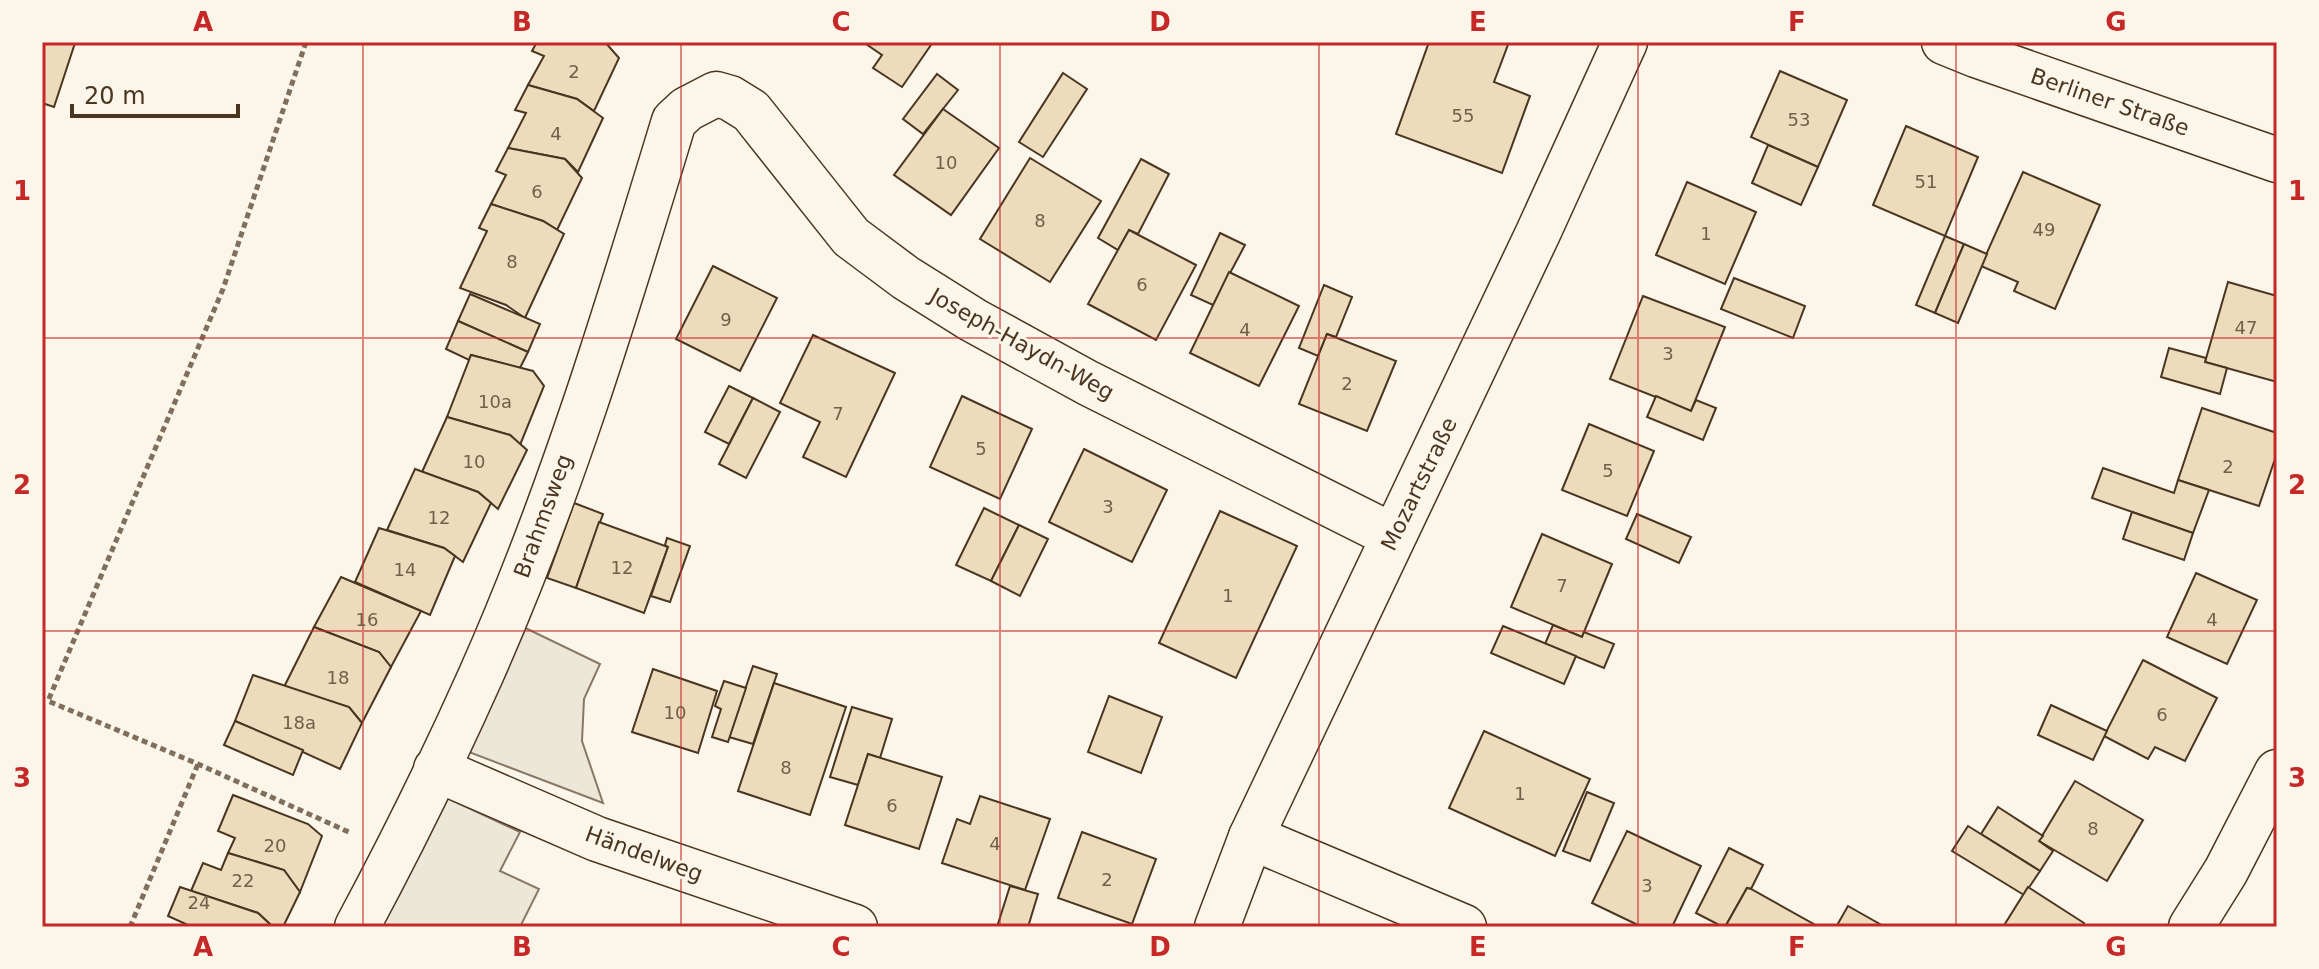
<svg xmlns="http://www.w3.org/2000/svg" width="2319" height="969" viewBox="0 0 2319 969" font-family="'DejaVu Sans',sans-serif">
  <style>
    .parking { fill: #ede7d9; stroke: #887966; stroke-width: 2 }
    .building { fill: #ecdcbc; stroke: #4a3520; stroke-width: 2 }
    .lines { fill: none; stroke-linecap: round; stroke-linejoin: round }
    .street-casing { stroke: #4a3520; stroke-width: 47 }
    .path { stroke: #7f6f5c; stroke-width: 5; stroke-dasharray: 6 4; stroke-linecap: butt }
    .street { stroke: #fbf6e9; stroke-width: 44 }
    .grid { fill: none; stroke: #c62828; stroke-width: 2; stroke-opacity: 0.55 }
    .labels { text-anchor: middle; dominant-baseline: central; stroke-width: 6; stroke-linejoin: round; paint-order: stroke }
    .number-label { font-size: 18px; fill: #725f47 }
    .street-label { font-size: 22px; fill: #4a3520; stroke: #fbf6e9 }
    .neatline { fill: none; stroke: #c62828; stroke-width: 3 }
    .grid-label { font-size: 26px; text-anchor: middle; font-weight: bold; fill: #c62828 }
  </style>
  <rect width="100%" height="100%" fill="#fbf6e9"/>
  <g class="parking">
    <polygon points="515,623 600,664 584,699 582,741 603,803 461,749"/>
    <polygon points="447,798 520,832 500,871 539,889 520,927 371,927"/>
  </g>
  <g class="building">
    <polygon points="42,42 75,43 54,107 42,103"/>
    <polygon points="537,42 605,42 619,58 594,111 577,99 528,85 544,56 532,51"/>
    <polygon points="863,42 933,42 902,87 873,68 882,55"/>
    <polygon points="1429,42 1509,42 1494,82 1530,96 1502,173 1396,134"/>
    <polygon points="1780,71 1847,100 1818,167 1751,137"/>
    <polygon points="1063,73 1087,89 1043,157 1019,142"/>
    <polygon points="937,74 958,90 923,134 903,119"/>
    <polygon points="528,85 577,99 603,118 578,172 565,159 508,148 526,113 515,110"/>
    <polygon points="943,109 999,148 951,215 894,175"/>
    <polygon points="1906,126 1978,157 1945,236 1873,205"/>
    <polygon points="1768,145 1818,167 1801,205 1752,183"/>
    <polygon points="508,148 565,159 582,178 557,230 543,221 491,204 506,175 496,171"/>
    <polygon points="1030,158 1101,201 1050,282 980,239"/>
    <polygon points="1141,159 1169,174 1138,234 1129,230 1118,250 1098,238"/>
    <polygon points="2023,172 2100,205 2055,309 2014,291 2018,282 1981,266"/>
    <polygon points="1687,182 1756,212 1725,284 1656,255"/>
    <polygon points="491,204 543,221 564,234 525,318 506,305 460,288 487,231 479,228"/>
    <polygon points="1129,230 1196,265 1156,340 1088,304"/>
    <polygon points="1220,233 1245,245 1213,305 1191,295"/>
    <polygon points="1945,236 1964,244 1935,313 1916,305"/>
    <polygon points="1964,244 1987,254 1958,323 1935,313"/>
    <polygon points="713,266 777,298 740,371 676,339"/>
    <polygon points="1229,272 1299,306 1259,386 1190,353"/>
    <polygon points="1734,278 1805,306 1793,338 1721,309"/>
    <polygon points="2228,282 2277,296 2277,382 2205,362"/>
    <polygon points="1324,285 1352,297 1336,337 1327,334 1318,356 1299,348"/>
    <polygon points="470,294 540,324 528,352 458,321"/>
    <polygon points="1643,296 1725,327 1691,411 1610,379"/>
    <polygon points="458,321 528,352 520,368 471,355 469,360 446,349"/>
    <polygon points="1327,334 1396,361 1367,431 1299,404"/>
    <polygon points="813,335 895,373 846,477 803,457 820,422 780,403"/>
    <polygon points="2169,348 2206,358 2205,362 2227,368 2220,394 2161,377"/>
    <polygon points="471,355 533,371 544,386 520,445 510,435 447,417"/>
    <polygon points="729,386 753,398 729,444 705,432"/>
    <polygon points="962,396 1032,429 1000,499 930,467"/>
    <polygon points="1656,396 1691,411 1696,400 1716,408 1703,440 1647,417"/>
    <polygon points="753,398 780,412 746,478 719,464"/>
    <polygon points="2202,408 2277,433 2277,453 2259,506 2178,480"/>
    <polygon points="447,417 510,435 527,450 498,509 478,492 422,472"/>
    <polygon points="1589,424 1654,451 1627,516 1562,490"/>
    <polygon points="1084,449 1167,490 1132,562 1049,522"/>
    <polygon points="2103,468 2174,493 2178,480 2209,490 2193,533 2092,498"/>
    <polygon points="415,469 478,492 491,503 463,562 444,548 387,530"/>
    <polygon points="574,503 603,514 576,588 547,578"/>
    <polygon points="984,508 1019,525 991,581 956,565"/>
    <polygon points="1220,511 1297,546 1236,678 1159,643"/>
    <polygon points="2132,512 2193,533 2184,560 2123,539"/>
    <polygon points="1637,514 1691,537 1679,563 1626,539"/>
    <polygon points="599,522 668,547 644,613 576,588"/>
    <polygon points="1019,525 1048,539 1020,596 991,581"/>
    <polygon points="379,528 444,548 455,556 430,615 355,582"/>
    <polygon points="1542,534 1612,564 1582,637 1511,607"/>
    <polygon points="667,538 690,546 670,602 651,596 668,547 665,545"/>
    <polygon points="2196,573 2257,600 2227,664 2167,637"/>
    <polygon points="341,577 421,611 391,667 379,652 314,627"/>
    <polygon points="1553,625 1582,637 1584,632 1614,644 1604,668 1545,644"/>
    <polygon points="1503,626 1576,656 1564,684 1491,653"/>
    <polygon points="314,627 379,652 391,667 362,723 349,707 284,687"/>
    <polygon points="2143,660 2217,698 2185,761 2155,747 2148,759 2104,736"/>
    <polygon points="753,666 777,674 753,744 729,737"/>
    <polygon points="653,669 717,691 698,753 632,732"/>
    <polygon points="253,675 349,707 362,723 340,769 235,721"/>
    <polygon points="724,681 746,688 728,742 712,737 721,709 715,706"/>
    <polygon points="774,683 846,707 810,815 738,791"/>
    <polygon points="1109,696 1162,717 1141,773 1088,752"/>
    <polygon points="2051,705 2107,731 2093,760 2038,735"/>
    <polygon points="852,707 892,719 880,758 868,754 858,785 830,777"/>
    <polygon points="235,721 303,750 293,775 224,745"/>
    <polygon points="1484,731 1590,779 1555,856 1449,808"/>
    <polygon points="868,754 942,777 919,849 845,825"/>
    <polygon points="2075,781 2143,820 2107,881 2039,841"/>
    <polygon points="1587,792 1614,803 1590,861 1563,851"/>
    <polygon points="233,795 308,824 322,836 300,892 284,870 228,853 235,838 218,831"/>
    <polygon points="980,796 1050,819 1025,890 942,863 957,819 970,824"/>
    <polygon points="1998,807 2043,836 2039,841 2053,851 2040,871 1981,834"/>
    <polygon points="1968,826 2040,871 2024,895 1952,851"/>
    <polygon points="1627,831 1701,866 1672,927 1642,927 1592,903"/>
    <polygon points="1082,832 1156,859 1132,924 1058,898"/>
    <polygon points="1729,848 1763,865 1751,889 1747,888 1725,927 1723,927 1696,913"/>
    <polygon points="228,853 284,870 300,892 283,927 273,927 258,913 191,891 203,863 221,870"/>
    <polygon points="1010,886 1038,894 1028,927 997,927"/>
    <polygon points="180,887 258,913 273,927 187,927 188,925 168,916"/>
    <polygon points="2028,887 2084,923 2082,927 2003,927"/>
    <polygon points="1747,888 1751,889 1819,927 1725,927"/>
    <polygon points="1848,906 1885,927 1836,927"/>
  </g>
  <g class="lines">
    <defs>
      <g id="street">
        <polyline points="1944,42 1976,55 2277,160"/>
        <polyline points="436,769 597,839 855,927"/>
        <polyline points="1251,837 1464,927"/>
        <path d="M357 927C401 845 442 762 480 677 560 498 617 309 674 121L687 109 716 94 730 98 751 111 851 237 906 278 973 320 1088 383 1393 536"/>
        <polyline points="1217,927 1251,837 1538,233 1625,42"/>
        <polyline points="2191,927 2226,871 2277,772"/>
      </g>
    </defs>
    <use href="#street" class="street-casing"/>
    <g class="path">
      <polyline points="306,42 223,289 48,701 198,764 351,833"/>
      <polyline points="130,927 198,764"/>
    </g>
    <use href="#street" class="street"/>
  </g>
  <path class="grid" d="M363 42V927M681 42V927M1000 42V927M1319 42V927M1638 42V927M1956 42V927M42 338H2277M42 631H2277"/>
  <g class="labels">
    <g class="number-label">
      <text x="574" y="71">2</text>
      <text x="1463" y="115">55</text>
      <text x="1799" y="119">53</text>
      <text x="556" y="133">4</text>
      <text x="946" y="162">10</text>
      <text x="1926" y="181">51</text>
      <text x="537" y="191">6</text>
      <text x="1040" y="220">8</text>
      <text x="2044" y="229">49</text>
      <text x="1706" y="233">1</text>
      <text x="512" y="261">8</text>
      <text x="1142" y="284">6</text>
      <text x="726" y="319">9</text>
      <text x="2246" y="327">47</text>
      <text x="1245" y="329">4</text>
      <text x="1668" y="353">3</text>
      <text x="1347" y="383">2</text>
      <text x="495" y="401">10a</text>
      <text x="838" y="413">7</text>
      <text x="981" y="448">5</text>
      <text x="474" y="461">10</text>
      <text x="2228" y="466">2</text>
      <text x="1608" y="470">5</text>
      <text x="1108" y="506">3</text>
      <text x="439" y="517">12</text>
      <text x="622" y="567">12</text>
      <text x="405" y="569">14</text>
      <text x="1562" y="585">7</text>
      <text x="1228" y="595">1</text>
      <text x="367" y="619">16</text>
      <text x="2212" y="619">4</text>
      <text x="338" y="677">18</text>
      <text x="675" y="712">10</text>
      <text x="2162" y="714">6</text>
      <text x="299" y="722">18a</text>
      <text x="786" y="767">8</text>
      <text x="1520" y="793">1</text>
      <text x="892" y="805">6</text>
      <text x="2093" y="828">8</text>
      <text x="995" y="843">4</text>
      <text x="275" y="845">20</text>
      <text x="1107" y="879">2</text>
      <text x="243" y="880">22</text>
      <text x="1647" y="885">3</text>
      <text x="199" y="902">24</text>
    </g>
    <g class="street-label">
      <text transform="translate(2110 102) rotate(19)">Berliner Straße</text>
      <text transform="translate(1022 344) rotate(29)">Joseph-Haydn-Weg</text>
      <text transform="translate(1419 484) rotate(-64)">Mozartstraße</text>
      <text transform="translate(543 516) rotate(-70)">Brahmsweg</text>
      <text transform="translate(644 854) rotate(20)">Händelweg</text>
    </g>
  </g>
  <rect width="2319" height="969" fill="none" stroke="#fbf6e9" stroke-width="88"/>
  <path d="M72 104v12h166v-12" fill="none" stroke="#4a3520" stroke-width="4"/>
  <text x="84" y="104" font-size="24" fill="#4a3520" stroke="#fbf6e9" stroke-width="6" paint-order="stroke">20 m</text>
  <rect x="44" y="44" width="2231" height="881" class="neatline"/>
  <g class="grid-label">
    <text x="203" y="31">A</text>
    <text x="522" y="31">B</text>
    <text x="841" y="31">C</text>
    <text x="1160" y="31">D</text>
    <text x="1478" y="31">E</text>
    <text x="1797" y="31">F</text>
    <text x="2116" y="31">G</text>
    <text x="22" y="200">1</text>
    <text x="2297" y="200">1</text>
    <text x="22" y="494">2</text>
    <text x="2297" y="494">2</text>
    <text x="22" y="787">3</text>
    <text x="2297" y="787">3</text>
    <text x="203" y="956">A</text>
    <text x="522" y="956">B</text>
    <text x="841" y="956">C</text>
    <text x="1160" y="956">D</text>
    <text x="1478" y="956">E</text>
    <text x="1797" y="956">F</text>
    <text x="2116" y="956">G</text>
  </g>
</svg>
